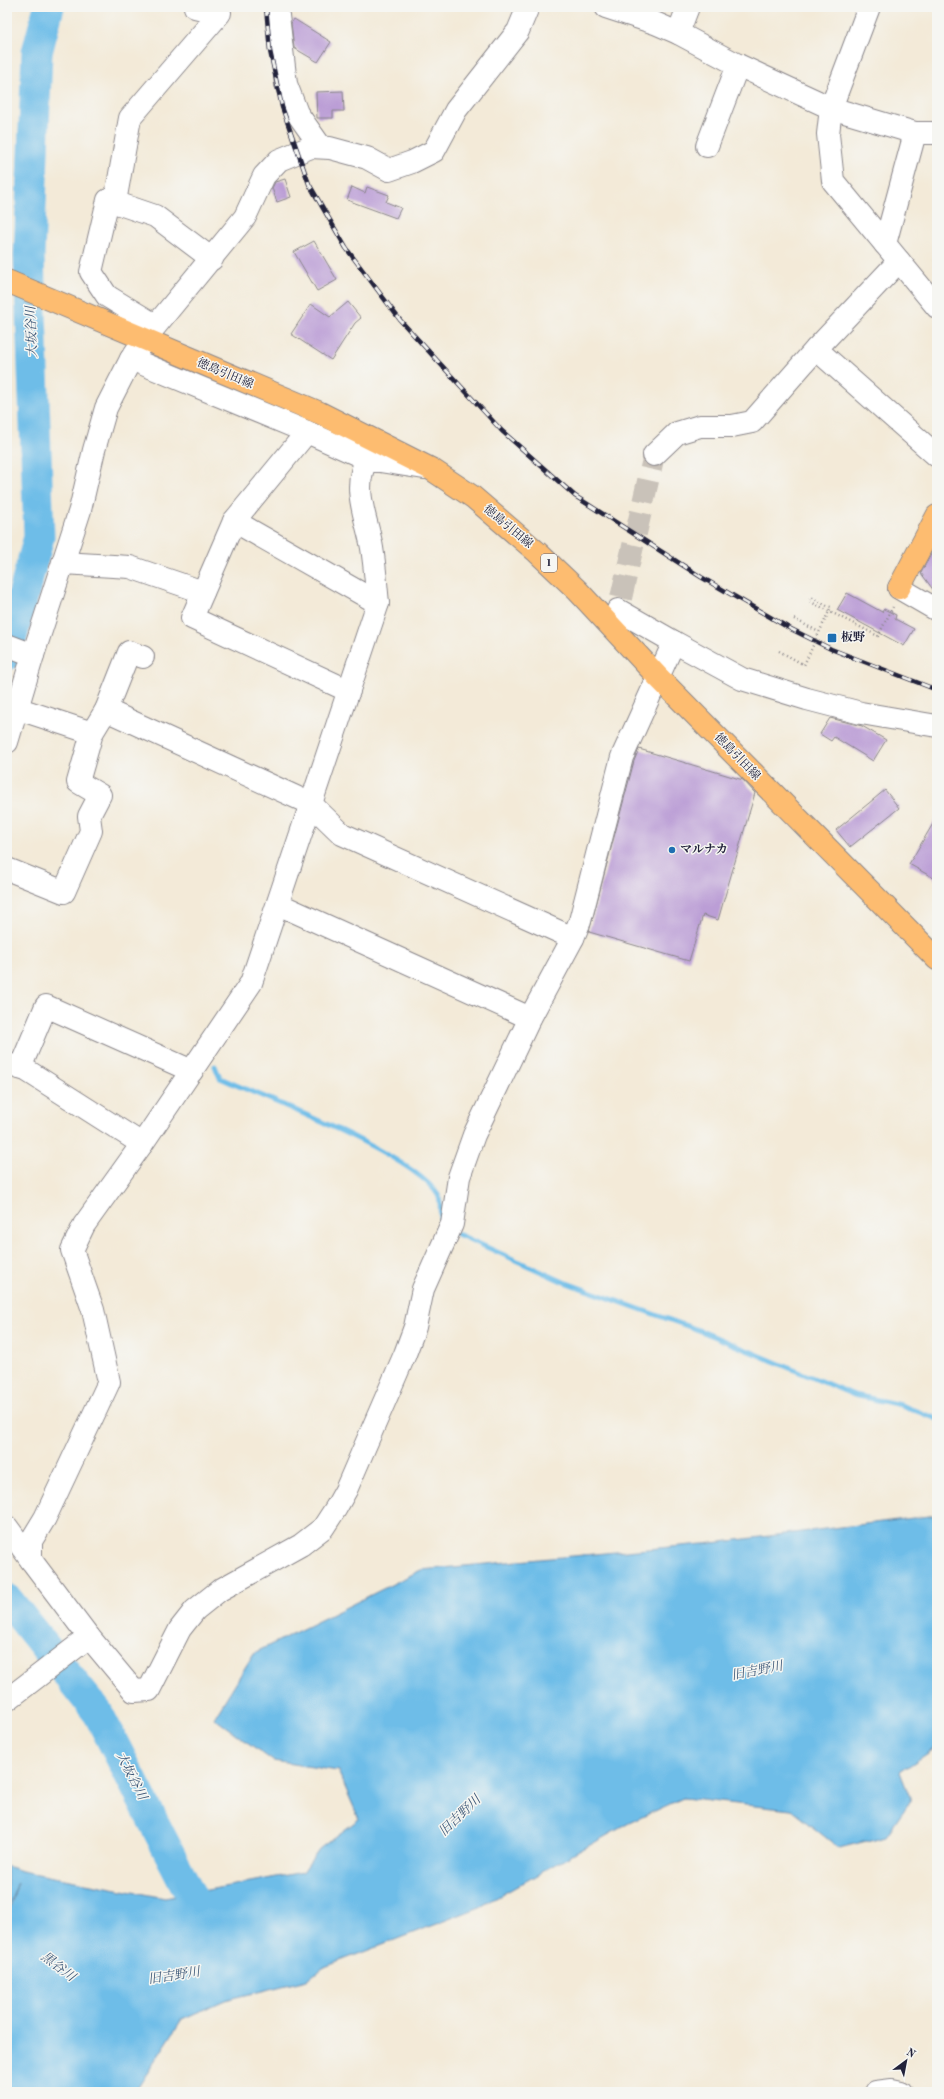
<svg xmlns="http://www.w3.org/2000/svg" width="944" height="2099" viewBox="0 0 944 2099" font-family="'Old Standard TT','Noto Serif JP',serif">
  <style>
    .water { fill: #6ebde8; stroke: #487092 }
    .lines { fill: none; stroke-linecap: round; stroke-linejoin: round }
    .stream { stroke: #6ebde8; stroke-width: 5 }
    .river { stroke: #6ebde8; stroke-width: 31 }
    .building { fill: #bb9ed6 }
    .minor-tunnel { stroke: #c9c2b9; stroke-width: 22; stroke-dasharray: 22 11; stroke-linecap: butt }
    .minor-casing { stroke: #8a868a; stroke-width: 24 }
    .major-casing { stroke: #8a868a; stroke-width: 24 }
    .path { stroke: #8a868a; stroke-width: 2.5; stroke-dasharray: 1 3; stroke-linecap: butt }
    .minor { stroke: #fff; stroke-width: 22 }
    .major { stroke: #fdbc70; stroke-width: 22 }
    .rail-casing { stroke: #22223b; stroke-width: 4.5 }
    .rail { stroke: #f6f6f2; stroke-width: 3; stroke-dasharray: 9; stroke-linecap: butt }
    .path-bridge { stroke: #8a868a; stroke-width: 2.5; stroke-dasharray: 1 3; stroke-linecap: butt }
    .poi-dot { fill: #1f6fb2; stroke: #f6f6f2; stroke-width: 1.5 }
    .labels { text-anchor: middle; dominant-baseline: central; stroke-width: 3; stroke-linejoin: round; paint-order: stroke }
    .shield { fill: #f6f6f2; stroke: #626272; stroke-width: 1 }
    .shield-label { font-size: 11px; font-weight: bold; fill: #22223b }
    .street-label { font-size: 12px; fill: #22223b; stroke: #f6f6f2 }
    .poi-label { font-size: 12px; font-weight: bold; fill: #22223b; stroke: #f6f6f2; text-anchor: start }
    .water-label { font-size: 13px; font-style: italic; fill: #3d5878; stroke: #f6f6f2 }
  </style>
  <rect width="100%" height="100%" fill="#f6f6f2"/>
  <filter id="ink" filterUnits="userSpaceOnUse"><feTurbulence type="fractalNoise" baseFrequency=".025" numOctaves="2"/><feDisplacementMap in="SourceGraphic" scale="8" xChannelSelector="R" yChannelSelector="G"/><feConvolveMatrix kernelMatrix="1 2 1 2 8 2 1 2 1" color-interpolation-filters="sRGB"/></filter>
  <filter id="wash" filterUnits="userSpaceOnUse"><feTurbulence type="fractalNoise" baseFrequency=".012" numOctaves="4" result="noise"/><feDisplacementMap in="SourceGraphic" scale="16" xChannelSelector="R" yChannelSelector="G"/><feGaussianBlur stdDeviation="0.9" result="paint"/><feColorMatrix in="noise" values="0 0 0 0 0 0 0 0 0 0 0 0 0 0 0 0 0 1.4 0 .05"/><feComposite in="paint" operator="in"/></filter>
  <g filter="url(#wash)">
    <rect width="100%" height="100%" fill="#f3ead8"/>
    <polygon class="water" points="937,1515 937,1747 900,1772 911,1800 886,1836 839,1848 791,1810 683,1798 629,1823 480,1907 322,1968 307,1980 225,2000 182,2019 135,2092 7,2092 7,1918 18,1882 7,1911 7,1866 22,1871 165,1898 303,1872 319,1849 359,1819 338,1771 273,1761 214,1718 254,1653 421,1570 713,1543"/>
    <g class="lines">
      <g class="stream">
        <path d="M215 1066 220 1078C269 1100 413 1154 438 1195 442 1202 440 1217 440 1225L444 1227"/>
        <polyline points="453,1232 564,1282 701,1331 854,1395 901,1405 937,1419"/>
      </g>
      <g class="river">
        <polyline points="7,655 39,537 29,256 37,52 49,7"/>
        <polyline points="7,1599 98,1713 209,1931"/>
      </g>
    </g>
    <g id="blocks">
      <g class="building">
        <polygon points="294,19 331,42 318,62 294,48 291,23"/>
        <polygon points="343,91 344,111 333,111 333,118 317,118 316,92"/>
        <polygon points="285,179 291,197 277,202 272,188 275,182"/>
        <polygon points="352,187 365,193 367,187 389,195 386,202 401,208 396,218 347,200"/>
        <polygon points="314,241 337,280 317,291 294,252"/>
        <polygon points="348,302 361,318 355,323 331,360 291,334 311,304 330,317"/>
        <polygon points="937,543 937,595 921,573"/>
        <polygon points="847,593 882,612 884,609 896,615 895,619 914,629 904,646 837,610"/>
        <polygon points="830,718 862,726 886,740 873,761 834,737 831,741 820,734"/>
        <polygon points="639,749 743,780 755,793 718,920 703,915 689,961 589,932 634,761"/>
        <polygon points="885,790 899,808 850,847 836,830"/>
        <polygon points="937,817 937,880 909,864"/>
      </g>
    </g>
  </g>
  <g filter="url(#ink)">
    <use href="#blocks" fill-opacity="0" stroke="#8a868a" stroke-width="1"/>
    <g class="lines">
      <polyline class="minor-tunnel" points="621,598 654,455"/>
      <defs>
        <g id="minor">
          <polyline points="277,7 286,84 297,113 321,147"/>
          <polyline points="606,7 655,23 678,33 738,65 831,108 915,133 937,133"/>
          <polyline points="869,7 831,108 828,134 833,181 937,307"/>
          <polyline points="678,33 688,7"/>
          <polyline points="707,146 738,65"/>
          <polyline points="115,202 130,118 220,13 195,7"/>
          <polyline points="885,244 915,133"/>
          <polyline points="155,325 107,296 91,272 108,200 155,216 212,259"/>
          <polyline points="816,349 937,456"/>
          <polyline points="131,359 307,432"/>
          <polyline points="654,455 677,433 700,426 732,426 752,422 816,349 899,261"/>
          <path d="M424 468 367 459C351 488 367 518 372 548 375 566 376 585 378 603L251 983 142 1144 84 1225 72 1250 93 1310 109 1382 45 1518 31 1541V1560L89 1637 134 1691 149 1690 180 1629 195 1610 220 1590 301 1545 323 1528 336 1508 346 1490 405 1354 415 1327 423 1289 452 1224 459 1177 474 1135 530 1018 573 938 580 921 622 757 674 642 618 610"/>
          <polyline points="234,521 378,603"/>
          <polyline points="63,563 130,567 203,592"/>
          <polyline points="899,588 937,610"/>
          <polyline points="674,642 742,679 807,699 861,713 937,726"/>
          <polyline points="7,645 33,655 80,510 94,450 106,408 131,359 144,340 245,217 264,176 279,160 311,147 330,148 367,158 389,170 412,162 434,151 456,110 518,31 528,7"/>
          <polyline points="349,691 192,618 234,521 307,432 367,459"/>
          <polyline points="16,708 92,733 106,710 311,804 342,834 573,938"/>
          <polyline points="106,710 129,652 143,657"/>
          <polyline points="7,742 33,655"/>
          <polyline points="7,869 64,892 91,831 89,816 100,795 78,782 92,733"/>
          <polyline points="278,904 530,1018"/>
          <polyline points="7,1064 26,1070 142,1144"/>
          <polyline points="20,1068 46,1006 192,1071"/>
          <polyline points="7,1527 31,1560"/>
          <polyline points="7,1700 89,1637"/>
          <polyline points="876,2092 892,2090 901,2092"/>
        </g>
        <g id="major">
          <polyline points="7,281 320,413 431,469 473,497 537,552 577,590 659,678 937,959"/>
          <polyline points="899,588 937,516"/>
        </g>
      </defs>
      <use href="#minor" class="minor-casing"/>
      <use href="#major" class="major-casing"/>
      <g class="path">
        <polyline points="827,606 811,597 809,601 878,636 893,607"/>
        <polyline points="794,619 819,632"/>
        <polyline points="779,651 801,663"/>
      </g>
      <use href="#minor" class="minor"/>
      <use href="#major" class="major"/>
      <defs>
        <polyline id="rail" points="266,7 270,51 282,107 309,184 346,248 400,320 502,431 575,496 701,577 789,628 831,649 937,690"/>
      </defs>
      <use href="#rail" class="rail-casing"/>
      <use href="#rail" class="rail"/>
      <polyline class="path-bridge" points="801,663 804,665 831,607 827,606"/>
    </g>
  </g>
  <g class="poi-dot">
    <rect x="827" y="633" width="10" height="10" rx="2"/>
    <circle cx="672" cy="850" r="4"/>
  </g>
  <g class="labels">
    <rect class="shield" x="541" y="554" width="16" height="18" rx="3"/>
    <g class="shield-label">
      <text x="549" y="563">1</text>
    </g>
    <g class="street-label">
      <text transform="translate(225 374) rotate(23)">徳島引田線</text>
      <text transform="translate(508 527) rotate(40)">徳島引田線</text>
      <text transform="translate(737 757) rotate(46)">徳島引田線</text>
    </g>
    <g class="poi-label">
      <text x="841" y="638">板野</text>
      <text x="680" y="850">マルナカ</text>
    </g>
    <g class="water-label">
      <text transform="translate(32 332) rotate(-92)">大坂谷川</text>
      <text transform="translate(757 1671) rotate(-11)">旧吉野川</text>
      <text transform="translate(131 1776) rotate(63)">大坂谷川</text>
      <text transform="translate(460 1816) rotate(-44)">旧吉野川</text>
      <text transform="translate(58 1967) rotate(37)">黒谷川</text>
      <text transform="translate(174 1976) rotate(-9)">旧吉野川</text>
    </g>
  </g>
  <rect width="944" height="2099" fill="none" stroke="#f6f6f2" stroke-width="24"/>
  <g transform="translate(906 2061) rotate(32)" stroke="#f6f6f2" stroke-width="3" paint-order="stroke">
  <path d="M0-3L7 15L0 10L-7 15Z" fill="#22223b"/>
  <text y="-6" font-size="11" font-weight="bold" text-anchor="middle" fill="#22223b">N</text>
  </g>
</svg>
